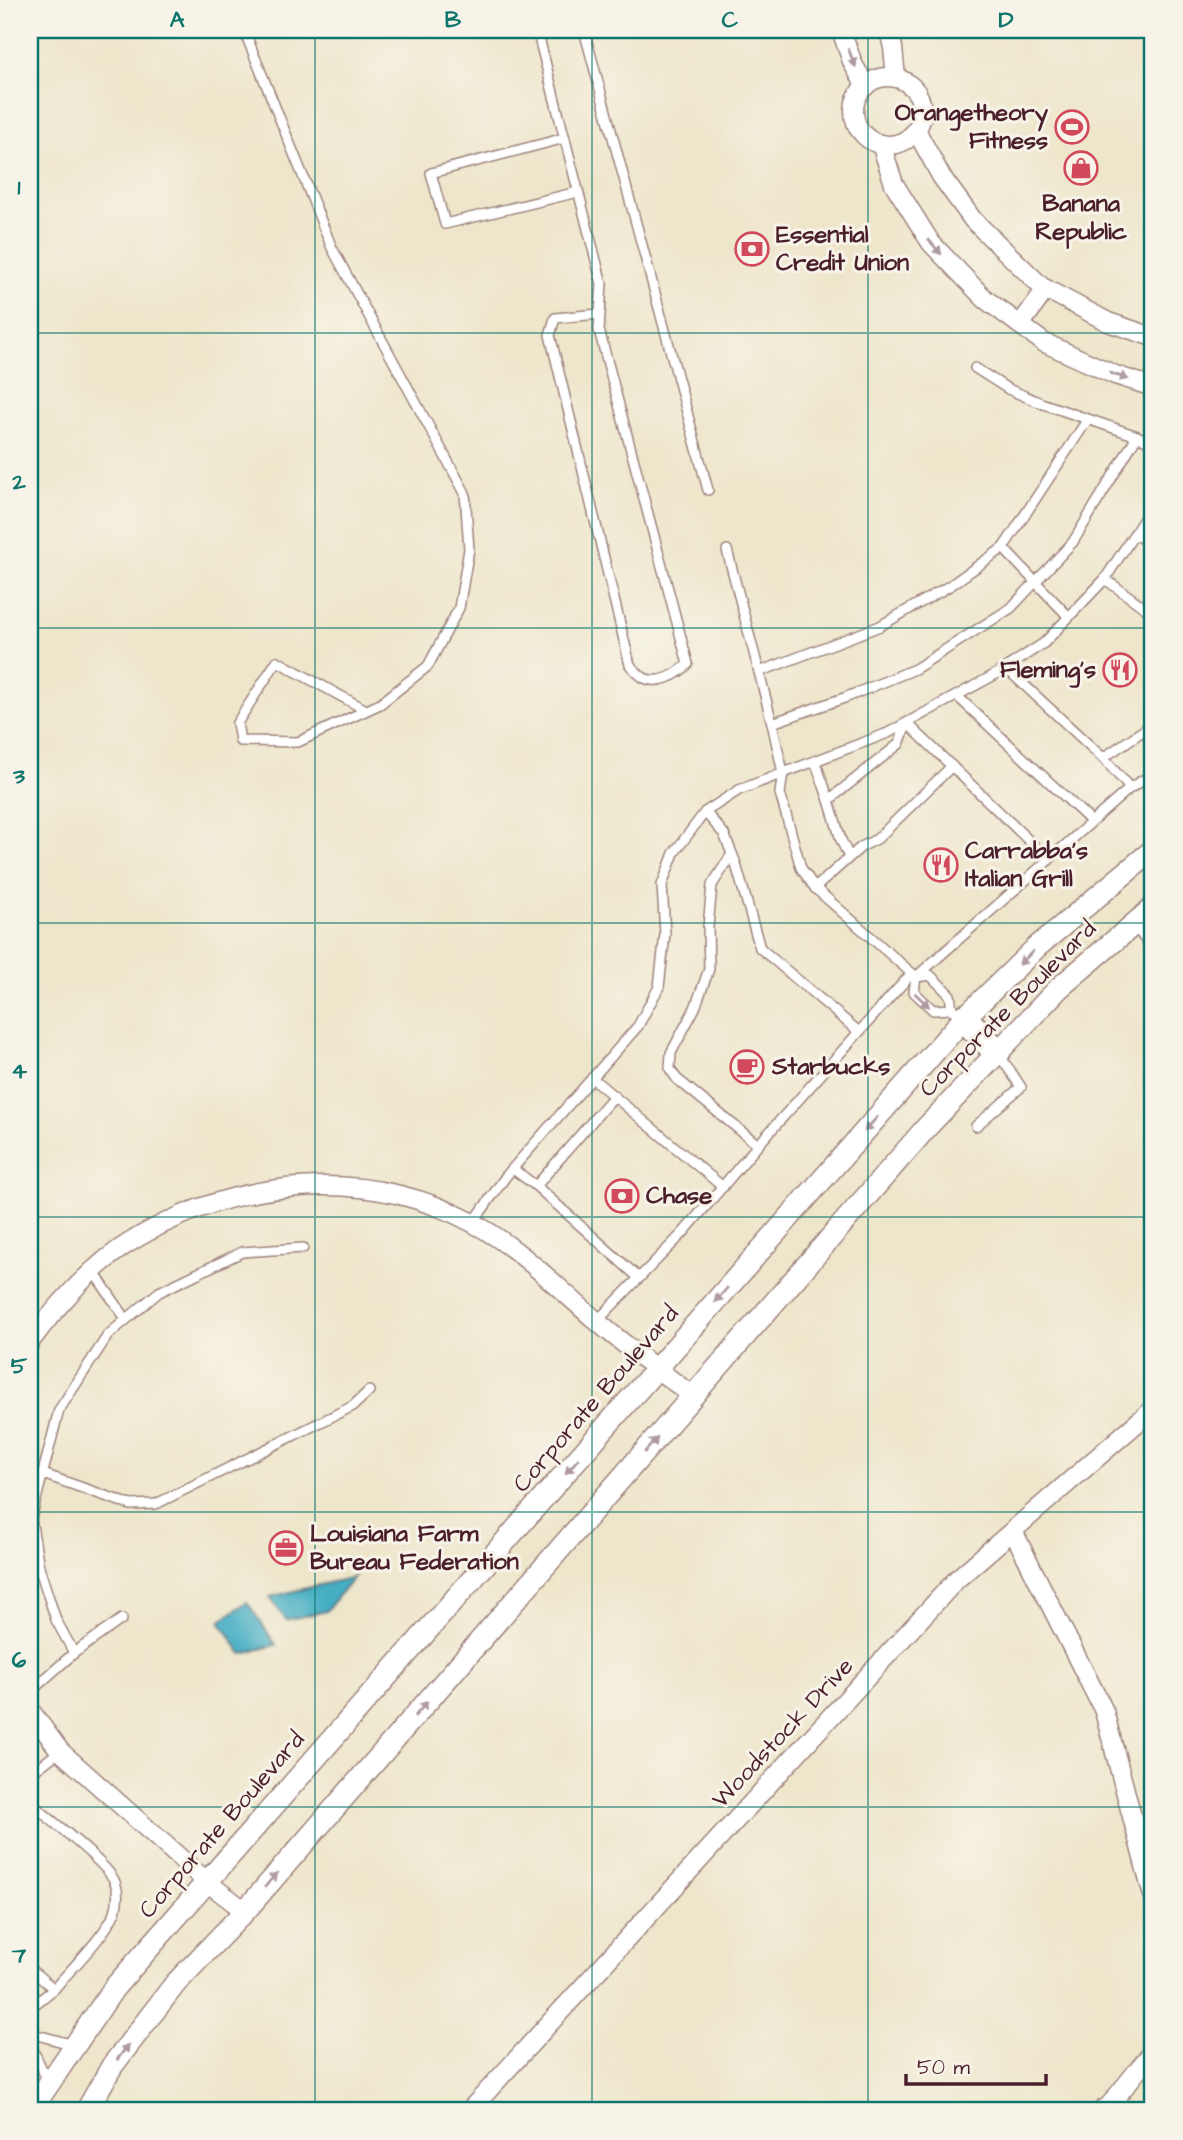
<svg xmlns="http://www.w3.org/2000/svg" width="1183" height="2140" viewBox="0 0 1183 2140" font-family="'Architects Daughter',sans-serif">
  <style>
    .water { fill: #44aec3; stroke: #476677; stroke-width: 2 }
    .lines { fill: none; stroke-linecap: round; stroke-linejoin: round }
    .service-casing { stroke: #9c827b; stroke-width: 12 }
    .minor-casing { stroke: #9c827b; stroke-width: 21 }
    .tertiary-casing { stroke: #9c827b; stroke-width: 24 }
    .primary-casing { stroke: #9c827b; stroke-width: 30 }
    .service { stroke: #fff; stroke-width: 9 }
    .minor { stroke: #fff; stroke-width: 18 }
    .tertiary { stroke: #fff; stroke-width: 21 }
    .primary { stroke: #fff; stroke-width: 26 }
    .oneway { fill: #ae9aa0 }
    .grid { fill: none; stroke: #0f766e; stroke-width: 2; stroke-opacity: 0.55 }
    .labels { text-anchor: middle; dominant-baseline: central; stroke-width: 6; stroke-linejoin: round; paint-order: stroke }
    .poi-label { font-size: 24px; font-weight: bold; fill: #4a1f2b; stroke: #f7f3e8; text-anchor: start }
    .street-label { font-size: 24px; fill: #4a1f2b; stroke: #f7f3e8 }
    .neatline { fill: none; stroke: #0f766e; stroke-width: 2.5 }
    .grid-label { font-size: 23px; text-anchor: middle; font-weight: bold; fill: #0f766e }
  </style>
  <rect width="100%" height="100%" fill="#f7f3e8"/>
  <filter id="ink" filterUnits="userSpaceOnUse"><feTurbulence type="fractalNoise" baseFrequency=".0143" numOctaves="2"/><feDisplacementMap in="SourceGraphic" scale="14" xChannelSelector="R" yChannelSelector="G"/><feConvolveMatrix kernelMatrix="1 2 1 2 8 2 1 2 1" color-interpolation-filters="sRGB"/></filter>
  <filter id="wash" filterUnits="userSpaceOnUse"><feTurbulence type="fractalNoise" baseFrequency=".00686" numOctaves="4" result="noise"/><feDisplacementMap in="SourceGraphic" scale="28" xChannelSelector="R" yChannelSelector="G"/><feGaussianBlur stdDeviation="1.57" result="paint"/><feColorMatrix in="noise" values="0 0 0 0 0 0 0 0 0 0 0 0 0 0 0 0 0 1.4 0 .05"/><feComposite in="paint" operator="in"/></filter>
  <g filter="url(#wash)">
    <rect width="100%" height="100%" fill="#eee6cb"/>
    <g class="water">
      <polygon points="354,1577 326,1611 286,1620 270,1597"/>
      <polygon points="247,1602 276,1645 242,1654 220,1621"/>
    </g>
  </g>
  <g filter="url(#ink)">
    <g class="lines">
      <defs>
        <g id="service">
          <polyline points="244,30 332,248 465,493 469,549 459,608 428,666 380,704 298,742 240,741 237,723 277,661 366,710"/>
          <path d="M537 30 602 284 599 330 688 664C677 675 659 685 644 678 639 675 634 669 630 665L550 335 555 318 599 314"/>
          <polyline points="584,30 708,490"/>
          <polyline points="565,138 431,173 445,224 578,192"/>
          <polyline points="975,368 1008,389 1041,403 1137,436"/>
          <polyline points="1153,443 1137,436 1073,542 1011,608 915,669 847,697 772,723 783,773 780,793 801,868 815,888 916,977 1130,788 1153,774"/>
          <polyline points="1135,534 1153,546"/>
          <polyline points="727,550 759,672"/>
          <polyline points="1105,579 1153,614"/>
          <polyline points="1069,617 1003,548 1088,419"/>
          <polyline points="1006,668 1103,758"/>
          <polyline points="957,696 1092,822"/>
          <polyline points="772,723 759,672 880,626 951,585 1003,548"/>
          <polyline points="815,761 829,800 899,744 907,723 1049,860"/>
          <polyline points="1130,788 1103,758 1153,724"/>
          <polyline points="829,800 841,840 849,857"/>
          <polyline points="705,812 724,834 735,861 760,948 859,1032 912,973"/>
          <polyline points="732,854 712,885 708,927 709,969 695,1008 671,1053 670,1069 677,1079 758,1145 859,1032"/>
          <polyline points="815,888 861,847 877,839 952,766"/>
          <polyline points="1134,924 1153,951"/>
          <polyline points="952,1009 950,995 930,975 916,977 914,992 933,1010 952,1009 963,1017"/>
          <polyline points="592,1078 723,1187"/>
          <polyline points="976,1126 1021,1087 998,1053"/>
          <polyline points="513,1169 536,1186 614,1096"/>
          <polyline points="536,1186 639,1278"/>
          <polyline points="473,1223 506,1176 638,1026 659,987 665,934 662,885 674,853 705,812 739,790 888,733 998,673 1044,643 1105,579 1153,505"/>
          <polyline points="93,1271 126,1319"/>
          <polyline points="597,1321 683,1233 758,1145"/>
          <polyline points="43,1474 131,1505 156,1504 353,1406 369,1391"/>
          <polyline points="74,1653 56,1620 39,1567 31,1519 59,1410 108,1335 159,1292 242,1252 303,1248"/>
          <polyline points="30,1692 74,1653 122,1619"/>
          <polyline points="30,1774 60,1751"/>
          <path d="M30 1802C49 1819 104 1861 114 1880 119 1890 118 1903 115 1912 105 1936 71 1969 54 1989L30 1969"/>
          <polyline points="30,2008 54,1989"/>
          <polyline points="30,2033 74,2045"/>
          <polyline points="30,2044 48,2082"/>
        </g>
        <g id="minor">
          <polyline points="841,30 853,64 866,86"/>
          <polyline points="889,30 893,48 896,78"/>
          <circle cx="888" cy="111" r="34"/>
          <polyline points="916,130 941,176 973,220 1042,287 1108,322 1153,337"/>
          <polyline points="881,144 894,184 931,243 985,299 1043,342 1115,375 1153,387"/>
          <polyline points="1020,325 1046,289"/>
          <path d="M30 1342C58 1304 93 1264 135 1239 237 1178 366 1166 473 1223 518 1247 555 1285 593 1318 625 1346 659 1371 693 1396"/>
          <polyline points="1013,1531 1104,1711 1153,1896"/>
          <polyline points="30,1710 60,1751 207,1882 245,1911"/>
          <polyline points="470,2110 957,1579 1153,1409"/>
          <polyline points="1102,2110 1109,2106 1150,2055 1153,2046"/>
        </g>
        <g id="tertiary">
          <polyline points="31,2110 114,1988 964,1018 1038,946 1153,850"/>
          <polyline points="87,2110 112,2066 175,1984 245,1911 926,1128 1059,988 1153,908"/>
        </g>
        <polyline id="primary" points="964,1018 997,1052"/>
      </defs>
      <use href="#service" class="service-casing"/>
      <use href="#minor" class="minor-casing"/>
      <use href="#tertiary" class="tertiary-casing"/>
      <use href="#primary" class="primary-casing"/>
      <use href="#service" class="service"/>
      <use href="#minor" class="minor"/>
      <use href="#tertiary" class="tertiary"/>
      <use href="#primary" class="primary"/>
    </g>
    <defs><path id="oneway-solid" d="M-6-.8H1V-3.2L6.5 0L1 3.2V.8H-6Z" transform="scale(1.75)"/></defs>
    <g class="oneway">
      <use href="#oneway-solid" transform="translate(852 58) rotate(68)"/>
      <use href="#oneway-solid" transform="translate(935 247) rotate(49)"/>
      <use href="#oneway-solid" transform="translate(1119 376) rotate(19)"/>
      <use href="#oneway-solid" transform="translate(1026 958) rotate(136)"/>
      <use href="#oneway-solid" transform="translate(922 1000) rotate(44)"/>
      <use href="#oneway-solid" transform="translate(871 1124) rotate(131)"/>
      <use href="#oneway-solid" transform="translate(721 1295) rotate(131)"/>
      <use href="#oneway-solid" transform="translate(651 1445) rotate(-49)"/>
      <use href="#oneway-solid" transform="translate(572 1466) rotate(131)"/>
      <use href="#oneway-solid" transform="translate(421 1709) rotate(-49)"/>
      <use href="#oneway-solid" transform="translate(271 1880) rotate(-49)"/>
      <use href="#oneway-solid" transform="translate(123 2052) rotate(-53)"/>
    </g>
  </g>
  <path class="grid" d="M315 30V2110M592 30V2110M868 30V2110M30 333H1153M30 628H1153M30 923H1153M30 1217H1153M30 1512H1153M30 1807H1153"/>
  <defs>
    <symbol id="stadium-ring" viewBox="-11 -11 22 22"><circle r="9.5" fill="#f7f3e8" stroke="#d1495b" stroke-width="1.5"/><path d="M0-5a6.5 5 0 1 0 0 10a6.5 5 0 1 0 0-10ZM-3.5-1.8h7v3.6h-7Z" fill="#d1495b"/></symbol>
    <symbol id="shop-ring" viewBox="-11 -11 22 22"><circle r="9.5" fill="#f7f3e8" stroke="#d1495b" stroke-width="1.5"/><path d="M-5-2.5h2.3a2.7 3.5 0 0 1 5.4 0H5L5.5 6h-11ZM-1.5-2.5h3a1.5 2.3 0 0 0-3 0Z" fill="#d1495b"/></symbol>
    <symbol id="bank-ring" viewBox="-11 -11 22 22"><circle r="9.5" fill="#f7f3e8" stroke="#d1495b" stroke-width="1.5"/><path d="M-6-4H6V4H-6ZM0-2.3a2.3 2.3 0 1 0 0 4.6a2.3 2.3 0 1 0 0-4.6Z" fill="#d1495b"/></symbol>
    <symbol id="restaurant-ring" viewBox="-11 -11 22 22"><circle r="9.5" fill="#f7f3e8" stroke="#d1495b" stroke-width="1.5"/><path d="M-5-6h1v4h1v-4h1v4h1v-4h1v5L-1.5 .5V6h-2V.5L-5-1ZM5-6V6H3V1.5H1.5Q1.5-4 5-6Z" fill="#d1495b"/></symbol>
    <symbol id="cafe-ring" viewBox="-11 -11 22 22"><circle r="9.5" fill="#f7f3e8" stroke="#d1495b" stroke-width="1.5"/><path d="M-5.5-4.5H6V0H3Q3 3.5 0 3.5H-2.5Q-5.5 3.5-5.5 0ZM3-3.2v2h1.7v-2ZM-6 4.5H4V6H-6Z" fill="#d1495b"/></symbol>
    <symbol id="office-ring" viewBox="-11 -11 22 22"><circle r="9.5" fill="#f7f3e8" stroke="#d1495b" stroke-width="1.5"/><path d="M-6-3h4V-5.5h4V-3h4V5H-6ZM-1-4.5V-3h2v-1.5ZM-6 0V1H6V0Z" fill="#d1495b"/></symbol>
  </defs>
  <g fill-rule="evenodd">
    <use href="#stadium-ring" x="1053" y="108" width="38" height="38"/>
    <use href="#shop-ring" x="1062" y="149" width="38" height="38"/>
    <use href="#bank-ring" x="733" y="230" width="38" height="38"/>
    <use href="#restaurant-ring" x="1101" y="651" width="38" height="38"/>
    <use href="#restaurant-ring" x="922" y="846" width="38" height="38"/>
    <use href="#cafe-ring" x="728" y="1048" width="38" height="38"/>
    <use href="#bank-ring" x="603" y="1177" width="38" height="38"/>
    <use href="#office-ring" x="267" y="1529" width="38" height="38"/>
  </g>
  <g class="labels">
    <g class="poi-label">
      <text x="1048" y="113" text-anchor="end">Orangetheory<tspan x="1048" dy="28">Fitness</tspan></text>
      <text x="1081" y="204" text-anchor="middle">Banana<tspan x="1081" dy="28">Republic</tspan></text>
      <text x="776" y="235">Essential<tspan x="776" dy="28">Credit Union</tspan></text>
      <text x="1096" y="670" text-anchor="end">Fleming's</text>
      <text x="965" y="851">Carrabba's<tspan x="965" dy="28">Italian Grill</tspan></text>
      <text x="772" y="1067">Starbucks</text>
      <text x="646" y="1196">Chase</text>
      <text x="310" y="1534">Louisiana Farm<tspan x="310" dy="28">Bureau Federation</tspan></text>
    </g>
    <g class="street-label">
      <text transform="translate(1008 1009) rotate(-45)">Corporate Boulevard</text>
      <text transform="translate(596 1399) rotate(-49)">Corporate Boulevard</text>
      <text transform="translate(783 1733) rotate(-47)">Woodstock Drive</text>
      <text transform="translate(222 1825) rotate(-49)">Corporate Boulevard</text>
    </g>
  </g>
  <rect width="1183" height="2140" fill="none" stroke="#f7f3e8" stroke-width="77"/>
  <path d="M906 2074v10h140v-10" fill="none" stroke="#4a1f2b" stroke-width="3.5"/>
  <text x="917" y="2074" font-size="21" fill="#4a1f2b" stroke="#f7f3e8" stroke-width="5" paint-order="stroke">50 m</text>
  <rect x="38" y="38" width="1106" height="2064" class="neatline"/>
  <g class="grid-label">
    <text x="177" y="27">A</text>
    <text x="453" y="27">B</text>
    <text x="730" y="27">C</text>
    <text x="1006" y="27">D</text>
    <text x="19" y="194">1</text>
    <text x="19" y="489">2</text>
    <text x="19" y="783">3</text>
    <text x="19" y="1078">4</text>
    <text x="19" y="1373">5</text>
    <text x="19" y="1667">6</text>
    <text x="19" y="1962">7</text>
  </g>
</svg>
